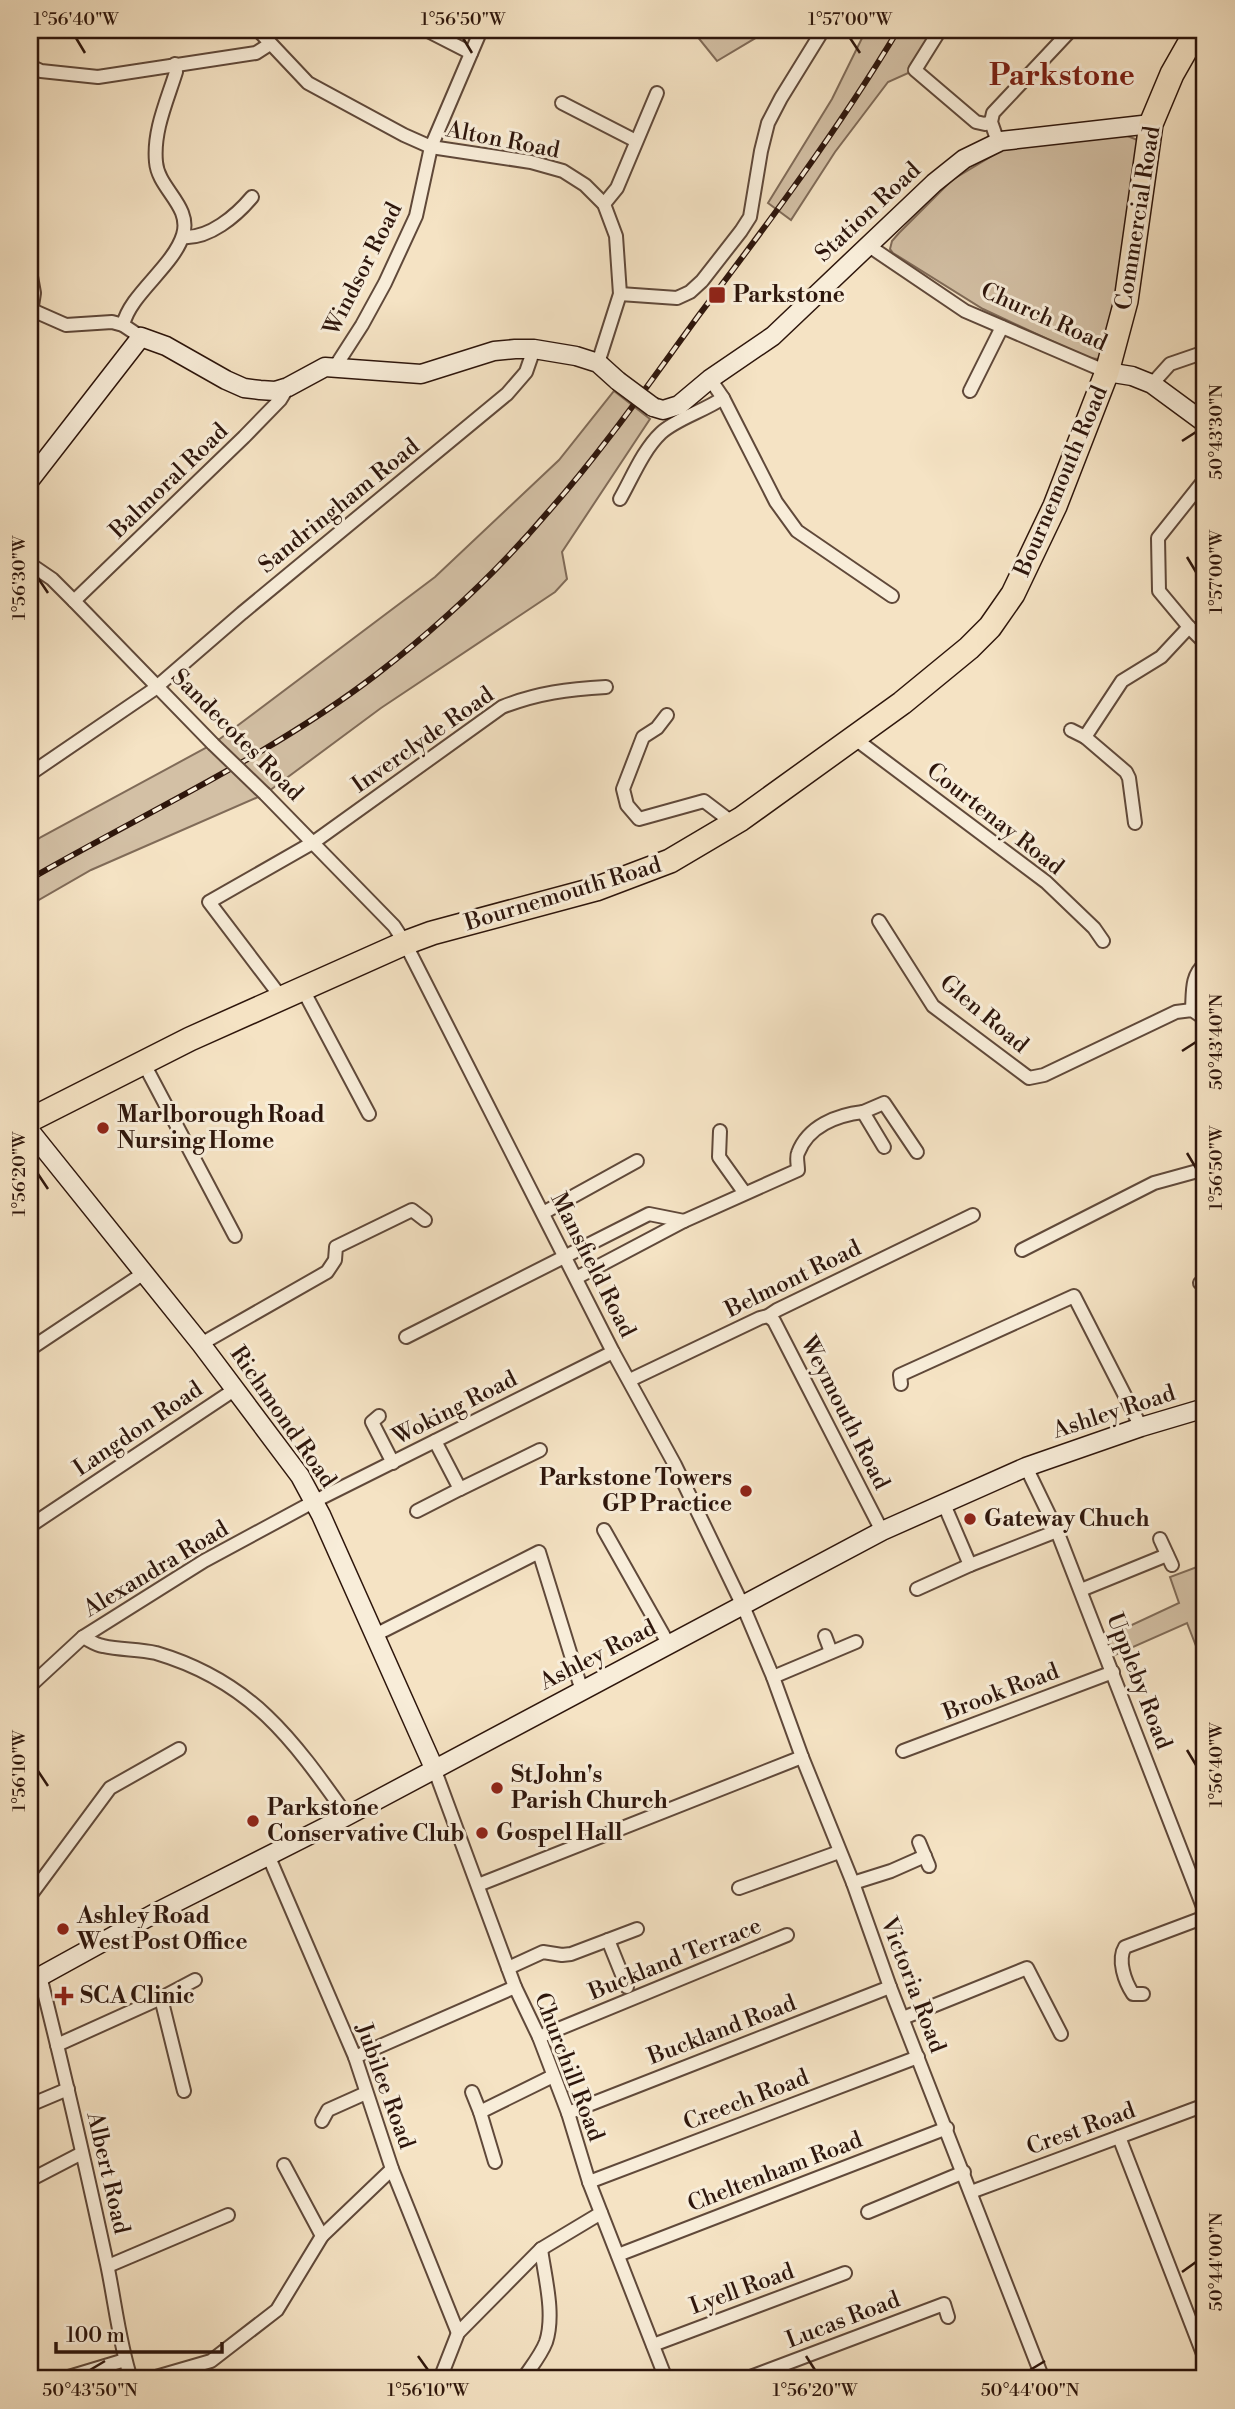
<svg xmlns="http://www.w3.org/2000/svg" width="1235" height="2409" viewBox="0 0 1235 2409" font-family="'Libre Bodoni',serif">
  <style>
    .green { fill: #d3c0a5; stroke: #806b58; stroke-width: 2 }
    .lines { fill: none; stroke-linecap: round; stroke-linejoin: round }
    .street-casing { stroke: #60493a; stroke-width: 16 }
    .secondary-casing { stroke: #2e160c; stroke-width: 21 }
    .highway-casing { stroke: #2e160c; stroke-width: 26 }
    .street { stroke: #f8edd9; stroke-width: 12 }
    .secondary { stroke: #f8edd9; stroke-width: 18 }
    .highway { stroke: #f5e3c4; stroke-width: 23 }
    .rail-casing { stroke: #2e160c; stroke-width: 6 }
    .rail { stroke: #f8edd9; stroke-width: 3.5; stroke-dasharray: 10; stroke-linecap: butt }
    .street-bridge-casing { stroke: #60493a; stroke-width: 16; stroke-linecap: butt }
    .secondary-bridge-casing { stroke: #2e160c; stroke-width: 21; stroke-linecap: butt }
    .street-bridge { stroke: #f8edd9; stroke-width: 12 }
    .secondary-bridge { stroke: #f8edd9; stroke-width: 18 }
    .ticks { fill: none; stroke: #2e160c; stroke-width: 2.5 }
    .poi-dot { fill: #8f2418; stroke: #f8edd9; stroke-width: 2.5 }
    .labels { text-anchor: middle; dominant-baseline: central; stroke-width: 6; stroke-linejoin: round; paint-order: stroke }
    .street-label { font-size: 23px; fill: #2e160c; stroke: #f8edd9 }
    .poi-label { font-size: 23px; font-weight: bold; fill: #2e160c; stroke: #f8edd9; text-anchor: start }
    .district-label { font-size: 30px; font-weight: bold; fill: #7a1f14; stroke: #f8edd9 }
    .neatline { fill: none; stroke: #2e160c; stroke-width: 2.5 }
    .ticks-label { font-size: 18px; text-anchor: middle; fill: #2e160c }
  </style>
  <rect width="100%" height="100%" fill="#f5e3c4"/>
  <filter id="stains"><feTurbulence type="fractalNoise" baseFrequency=".00286" numOctaves="4"/><feColorMatrix values="0 0 0 0 .2 0 0 0 0 .09 0 0 0 0 .02 0 0 0 .5 -.17"/></filter>
  <radialGradient id="worn" r=".72"><stop offset=".6" stop-color="#630" stop-opacity="0"/><stop offset="1" stop-color="#630" stop-opacity=".3"/></radialGradient>
  <g class="green">
    <polygon points="692,30 769,30 717,61"/>
    <polygon points="866,30 940,30 915,70 888,82 835,152 791,220 768,203 832,99"/>
    <polygon points="1125,135 1140,141 1119,286 1102,354 1098,359 1088,358 983,309 893,253 890,249 892,241 899,233 952,180 1002,150"/>
    <polygon points="614,391 650,419 562,552 567,579 555,592 381,708 265,794 91,870 30,905 30,845 41,837 213,744 435,577 559,460"/>
    <polygon points="1205,1564 1205,1669 1187,1623 1115,1655 1106,1637 1179,1603 1170,1577"/>
  </g>
  <g class="lines">
    <defs>
      <g id="street">
        <polyline points="258,30 308,83 404,135 431,147 531,162 563,171 585,185 604,204 616,236 620,294 598,363"/>
        <polyline points="426,30 471,53"/>
        <polyline points="940,30 915,70 976,122 985,124 991,122"/>
        <polyline points="30,66 41,71 98,77 256,53 270,44"/>
        <polyline points="562,103 636,141"/>
        <polyline points="998,142 991,122 993,113 1071,30"/>
        <polyline points="604,204 617,188 657,93"/>
        <path d="M183 237C209 239 236 216 252 197"/>
        <polyline points="869,246 965,311 1107,372"/>
        <polyline points="30,271 34,293 30,319"/>
        <polyline points="620,294 677,298 690,292 702,281 741,231 750,217 761,151 768,123 781,98 823,30"/>
        <polyline points="32,310 66,325 112,322 123,325 141,337"/>
        <path d="M123 325C130 294 173 267 183 235 192 206 158 189 156 162 153 131 167 101 176 72L175 64"/>
        <polyline points="335,367 362,325 385,283 416,216 431,147 481,30"/>
        <polyline points="710,379 723,398 776,502 797,531 892,596"/>
        <polyline points="1152,384 1170,364 1205,352"/>
        <polyline points="970,391 1002,327"/>
        <polyline points="1205,479 1158,538 1159,591 1189,627 1205,643"/>
        <path d="M620 499C632 478 643 450 661 433 676 419 704 411 723 398"/>
        <polyline points="30,564 52,579 74,601 213,744"/>
        <polyline points="74,601 244,437 280,400 288,387"/>
        <polyline points="667,715 657,728 643,737 623,789 627,805 639,819 704,801 733,823"/>
        <polyline points="1071,730 1085,737"/>
        <polyline points="854,738 1046,882 1094,928 1103,941"/>
        <polyline points="30,774 153,690 242,613 507,394 526,372 534,349"/>
        <polyline points="265,794 394,926 405,943 613,1352 675,1465 743,1606 773,1677 802,1757 853,1883 890,1987 1043,2379"/>
        <polyline points="1135,823 1129,778 1126,772 1085,737 1122,681 1161,657 1189,627"/>
        <polyline points="879,921 933,1006 1029,1078 1044,1075 1176,1012 1192,1010 1205,1019"/>
        <polyline points="302,988 369,1114"/>
        <path d="M281 997 209 902 314 842 502 707C537 693 569 689 606 687"/>
        <path d="M1192 1010C1193 992 1191 975 1205 964"/>
        <polyline points="143,1062 235,1236"/>
        <polyline points="720,1131 719,1157 744,1192"/>
        <polyline points="884,1147 863,1112 884,1103 917,1152"/>
        <polyline points="543,1213 637,1161"/>
        <polyline points="1022,1250 1154,1183 1205,1169"/>
        <path d="M576 1278 684 1221 798 1170C798 1165 796 1157 798 1153 808 1126 837 1115 863 1112"/>
        <polyline points="1200,1283 1205,1279"/>
        <polyline points="768,1316 774,1321 882,1531"/>
        <polyline points="406,1337 649,1214 684,1221"/>
        <polyline points="201,1344 327,1272 335,1260 336,1247 412,1210 425,1220"/>
        <polyline points="30,1349 144,1273"/>
        <polyline points="630,1380 760,1318 768,1316 777,1310 973,1215"/>
        <polyline points="901,1384 900,1375 1074,1296 1141,1427"/>
        <polyline points="379,1416 372,1422 393,1463"/>
        <polyline points="435,1441 460,1489 540,1450"/>
        <polyline points="1026,1467 1057,1531 1205,1912"/>
        <polyline points="943,1502 970,1565"/>
        <polyline points="417,1511 460,1489"/>
        <polyline points="30,1526 234,1390"/>
        <polyline points="604,1530 669,1645"/>
        <polyline points="1160,1539 1172,1565"/>
        <polyline points="917,1589 970,1565 1057,1531"/>
        <polyline points="1081,1590 1167,1555"/>
        <polyline points="375,1635 539,1552 582,1691"/>
        <polyline points="825,1636 831,1652"/>
        <path d="M83 1637C89 1640 96 1645 103 1646 120 1650 138 1649 156 1653 251 1681 292 1738 347 1816"/>
        <polyline points="773,1677 856,1642"/>
        <polyline points="30,1686 83,1637 204,1561 315,1501 613,1352"/>
        <polyline points="903,1751 1113,1672"/>
        <polyline points="434,1768 515,1987 539,2037 568,2113 589,2182 666,2379"/>
        <polyline points="919,1842 929,1866"/>
        <polyline points="268,1855 355,2057 392,2169 458,2333"/>
        <polyline points="853,1883 891,1871 925,1856"/>
        <polyline points="478,1885 802,1757"/>
        <polyline points="739,1888 839,1852"/>
        <polyline points="30,1896 110,1788 179,1749"/>
        <polyline points="608,1940 627,1987"/>
        <polyline points="30,1947 31,1948"/>
        <polyline points="508,1968 543,1952 562,1955 571,1954 637,1929"/>
        <path d="M40 1976C64 2071 86 2167 107 2264 115 2302 119 2342 131 2379"/>
        <path d="M1143 1994H1133C1125 1982 1117 1960 1125 1947L1205 1917"/>
        <polyline points="161,1998 184,2091"/>
        <polyline points="903,2018 1027,1968 1061,2034"/>
        <polyline points="539,2037 787,1935"/>
        <polyline points="57,2045 161,1998 195,1980"/>
        <polyline points="355,2057 515,1987"/>
        <polyline points="472,2092 480,2112"/>
        <polyline points="30,2105 68,2089"/>
        <polyline points="568,2113 890,1987"/>
        <polyline points="322,2121 328,2110 366,2093"/>
        <polyline points="1119,2137 1205,2359"/>
        <polyline points="495,2162 480,2112 553,2076"/>
        <polyline points="284,2165 322,2236"/>
        <polyline points="30,2180 82,2153"/>
        <polyline points="589,2182 918,2057"/>
        <polyline points="971,2192 1205,2105"/>
        <polyline points="868,2212 964,2172"/>
        <polyline points="618,2255 947,2128"/>
        <polyline points="108,2266 228,2215"/>
        <polyline points="653,2345 845,2273"/>
        <polyline points="62,2379 125,2360"/>
        <polyline points="149,2379 211,2361 277,2310 322,2236 392,2169"/>
        <polyline points="440,2379 458,2333 541,2249 601,2213"/>
        <path d="M523 2379C531 2367 541 2355 546 2342 555 2314 545 2278 541 2249"/>
        <polyline points="745,2379 944,2304 948,2317"/>
      </g>
      <g id="secondary">
        <polyline points="1107,372 1132,376 1152,384 1205,423"/>
        <polyline points="653,407 663,410 679,405 710,379 773,336 934,183 964,159 1001,141 1151,124"/>
        <polyline points="30,480 141,337 166,346 226,380 244,388 260,390 275,391 288,387 325,367 421,374 494,351 515,349 534,349 576,356 598,363 618,381"/>
        <polyline points="30,1131 201,1344 300,1476 321,1515 434,1768"/>
        <polyline points="30,1982 159,1911 347,1816 882,1531 1026,1467 1141,1427 1205,1408"/>
      </g>
      <polyline id="highway" points="30,1120 190,1039 405,943 432,933 596,889 670,861 741,819 902,703 969,648 990,627 1013,594 1055,506 1107,372 1126,301 1151,124 1172,74 1197,30"/>
    </defs>
    <use href="#street" class="street-casing"/>
    <use href="#secondary" class="secondary-casing"/>
    <use href="#highway" class="highway-casing"/>
    <use href="#street" class="street"/>
    <use href="#secondary" class="secondary"/>
    <use href="#highway" class="highway"/>
    <defs>
      <path id="rail" d="M30 879C146 812 270 756 377 674 439 626 497 572 548 512 603 450 650 382 699 315 769 222 838 130 898 30"/>
    </defs>
    <use href="#rail" class="rail-casing"/>
    <use href="#rail" class="rail"/>
    <defs>
      <polyline id="street-bridge" points="213,744 265,794"/>
      <polyline id="secondary-bridge" points="618,381 653,407"/>
    </defs>
    <use href="#street-bridge" class="street-bridge-casing"/>
    <use href="#secondary-bridge" class="secondary-bridge-casing"/>
    <use href="#street-bridge" class="street-bridge"/>
    <use href="#secondary-bridge" class="secondary-bridge"/>
  </g>
  <path class="ticks" d="M76 38 85 53M463 38 472 53M850 38 860 53M1182 441 1196 432M1187 557 1196 572M38 578 48 593M1182 1051 1196 1042M1187 1153 1196 1168M38 1174 48 1189M1187 1750 1196 1765M38 1771 48 1786M1182 2272 1196 2262M418 2356 428 2370M806 2356 815 2370M90 2370 105 2361M1030 2370 1045 2361"/>
  <g class="poi-dot">
    <rect x="708" y="286" width="18" height="18" rx="3.5"/>
    <circle cx="103" cy="1128" r="7"/>
    <circle cx="746" cy="1491" r="7"/>
    <circle cx="970" cy="1519" r="7"/>
    <circle cx="497" cy="1788" r="7"/>
    <circle cx="253" cy="1821" r="7"/>
    <circle cx="482" cy="1833" r="7"/>
    <circle cx="63" cy="1929" r="7"/>
    <path d="M60.5 1985.5h7v7h7v7h-7v7h-7v-7h-7v-7h7z"/>
  </g>
  <g class="labels">
    <g class="street-label">
      <text transform="translate(503 140) rotate(11)">Alton Road</text>
      <text transform="translate(868 212) rotate(-43)">Station Road</text>
      <text transform="translate(1138 218) rotate(-81)">Commercial Road</text>
      <text transform="translate(363 269) rotate(-63)">Windsor Road</text>
      <text transform="translate(1044 317) rotate(24)">Church Road</text>
      <text transform="translate(169 481) rotate(-44)">Balmoral Road</text>
      <text transform="translate(1061 481) rotate(-67)">Bournemouth Road</text>
      <text transform="translate(339 506) rotate(-39)">Sandringham Road</text>
      <text transform="translate(237 735) rotate(45)">Sandecotes Road</text>
      <text transform="translate(423 740) rotate(-35)">Inverclyde Road</text>
      <text transform="translate(995 819) rotate(38)">Courtenay Road</text>
      <text transform="translate(563 894) rotate(-17)">Bournemouth Road</text>
      <text transform="translate(984 1014) rotate(40)">Glen Road</text>
      <text transform="translate(593 1265) rotate(63)">Mansfield Road</text>
      <text transform="translate(793 1279) rotate(-26)">Belmont Road</text>
      <text transform="translate(455 1408) rotate(-27)">Woking Road</text>
      <text transform="translate(1114 1412) rotate(-18)">Ashley Road</text>
      <text transform="translate(845 1413) rotate(63)">Weymouth Road</text>
      <text transform="translate(283 1417) rotate(55)">Richmond Road</text>
      <text transform="translate(138 1429) rotate(-34)">Langdon Road</text>
      <text transform="translate(156 1569) rotate(-31)">Alexandra Road</text>
      <text transform="translate(598 1655) rotate(-27)">Ashley Road</text>
      <text transform="translate(1139 1681) rotate(69)">Uppleby Road</text>
      <text transform="translate(1001 1692) rotate(-21)">Brook Road</text>
      <text transform="translate(675 1959) rotate(-22)">Buckland Terrace</text>
      <text transform="translate(913 1985) rotate(69)">Victoria Road</text>
      <text transform="translate(722 2030) rotate(-21)">Buckland Road</text>
      <text transform="translate(569 2067) rotate(69)">Churchill Road</text>
      <text transform="translate(385 2086) rotate(70)">Jubilee Road</text>
      <text transform="translate(746 2100) rotate(-21)">Creech Road</text>
      <text transform="translate(1081 2129) rotate(-20)">Crest Road</text>
      <text transform="translate(775 2172) rotate(-21)">Cheltenham Road</text>
      <text transform="translate(108 2173) rotate(77)">Albert Road</text>
      <text transform="translate(742 2289) rotate(-20)">Lyell Road</text>
      <text transform="translate(843 2320) rotate(-21)">Lucas Road</text>
    </g>
    <g class="poi-label">
      <text x="733" y="295">Parkstone</text>
      <text x="117" y="1115">Marlborough Road<tspan x="117" dy="26">Nursing Home</tspan></text>
      <text x="732" y="1478" text-anchor="end">Parkstone Towers<tspan x="732" dy="26">GP Practice</tspan></text>
      <text x="984" y="1519">Gateway Chuch</text>
      <text x="511" y="1775">St John's<tspan x="511" dy="26">Parish Church</tspan></text>
      <text x="267" y="1808">Parkstone<tspan x="267" dy="26">Conservative Club</tspan></text>
      <text x="496" y="1833">Gospel Hall</text>
      <text x="77" y="1916">Ashley Road<tspan x="77" dy="26">West Post Office</tspan></text>
      <text x="80" y="1996">SCA Clinic</text>
    </g>
    <g class="district-label">
      <text x="1062" y="76">Parkstone</text>
    </g>
  </g>
  <rect width="1235" height="2409" fill="none" stroke="#f5e3c4" stroke-width="77"/>
  <path d="M56 2342v10h166v-10" fill="none" stroke="#2e160c" stroke-width="3.5"/>
  <text x="66" y="2342" font-size="21" fill="#2e160c" stroke="#f8edd9" stroke-width="5" paint-order="stroke">100 m</text>
  <rect x="38" y="38" width="1158" height="2332" class="neatline"/>
  <g class="ticks-label">
    <text x="76" y="25">1°56'40"W</text>
    <text x="463" y="25">1°56'50"W</text>
    <text x="850" y="25">1°57'00"W</text>
    <text transform="translate(1216 432) rotate(-90)" y="6">50°43'30"N</text>
    <text transform="translate(1216 572) rotate(-90)" y="6">1°57'00"W</text>
    <text transform="translate(19 578) rotate(-90)" y="6">1°56'30"W</text>
    <text transform="translate(1216 1042) rotate(-90)" y="6">50°43'40"N</text>
    <text transform="translate(1216 1168) rotate(-90)" y="6">1°56'50"W</text>
    <text transform="translate(19 1174) rotate(-90)" y="6">1°56'20"W</text>
    <text transform="translate(1216 1765) rotate(-90)" y="6">1°56'40"W</text>
    <text transform="translate(19 1771) rotate(-90)" y="6">1°56'10"W</text>
    <text transform="translate(1216 2262) rotate(-90)" y="6">50°44'00"N</text>
    <text x="90" y="2396">50°43'50"N</text>
    <text x="428" y="2396">1°56'10"W</text>
    <text x="815" y="2396">1°56'20"W</text>
    <text x="1030" y="2396">50°44'00"N</text>
  </g>
  <rect width="100%" height="100%" filter="url(#stains)"/>
  <rect width="100%" height="100%" fill="url(#worn)"/>
</svg>
